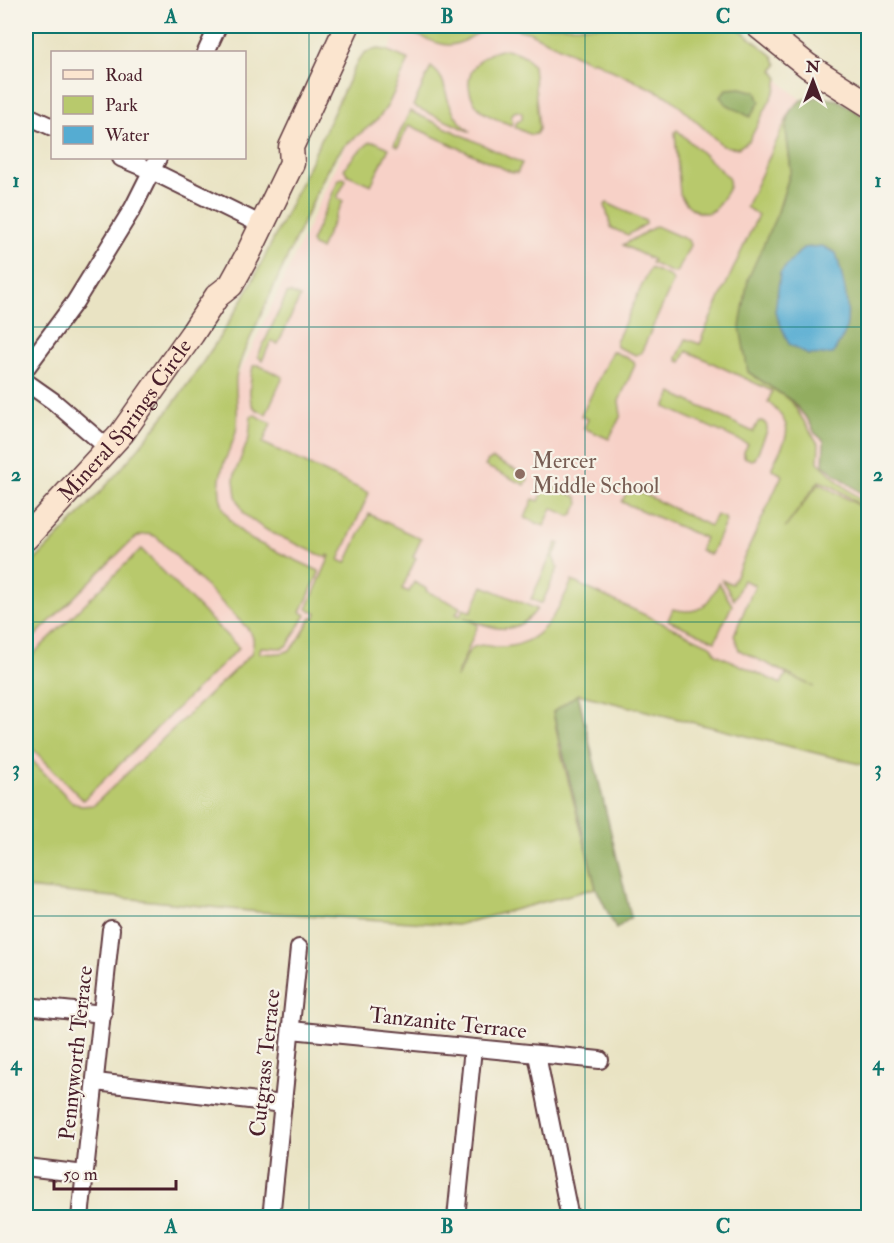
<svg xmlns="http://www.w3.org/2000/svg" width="894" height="1243" viewBox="0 0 894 1243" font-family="'IM FELL Double Pica',serif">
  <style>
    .built { fill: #f7d1c7 }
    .green { fill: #b8c96c; stroke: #81744c; stroke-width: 1.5 }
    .forest { fill: #92ad60; stroke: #6e6646; stroke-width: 1.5 }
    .water { fill: #55acd2; stroke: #50667e; stroke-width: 1.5 }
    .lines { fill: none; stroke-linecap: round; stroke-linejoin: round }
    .street-casing { stroke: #623c42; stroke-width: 20 }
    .secondary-casing { stroke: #623c42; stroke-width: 27 }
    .street { stroke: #fff; stroke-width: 16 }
    .secondary { stroke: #fbe5cf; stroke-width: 24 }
    .grid { fill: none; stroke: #0f766e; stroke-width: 1.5; stroke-opacity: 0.55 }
    .education-dot { fill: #8d6e63; stroke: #f7f3e8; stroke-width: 2 }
    .labels { text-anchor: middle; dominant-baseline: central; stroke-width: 4.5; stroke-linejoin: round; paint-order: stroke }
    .street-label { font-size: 22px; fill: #4a1f2b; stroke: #f7f3e8 }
    .education-label { font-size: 22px; fill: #785e54; stroke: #f7f3e8; text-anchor: start }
    .neatline { fill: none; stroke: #0f766e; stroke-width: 2 }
    .grid-label { font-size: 20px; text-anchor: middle; font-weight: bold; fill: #0f766e }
  </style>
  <rect width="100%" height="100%" fill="#f7f3e8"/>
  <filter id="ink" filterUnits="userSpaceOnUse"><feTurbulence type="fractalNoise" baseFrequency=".0167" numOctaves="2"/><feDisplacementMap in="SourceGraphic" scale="12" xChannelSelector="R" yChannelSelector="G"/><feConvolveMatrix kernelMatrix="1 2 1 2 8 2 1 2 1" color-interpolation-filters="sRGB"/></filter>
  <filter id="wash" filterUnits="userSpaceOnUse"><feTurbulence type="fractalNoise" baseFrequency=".008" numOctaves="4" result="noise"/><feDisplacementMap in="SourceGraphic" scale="24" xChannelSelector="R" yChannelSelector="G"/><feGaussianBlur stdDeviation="1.35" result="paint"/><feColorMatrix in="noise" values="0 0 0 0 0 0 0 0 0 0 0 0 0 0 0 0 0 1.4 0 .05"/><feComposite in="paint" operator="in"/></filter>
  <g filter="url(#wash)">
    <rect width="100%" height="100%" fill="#e9e3c3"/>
    <polygon class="built" points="400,26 717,26 801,100 790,111 786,130 785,389 868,451 868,766 578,694 596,888 457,925 259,912 26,888 26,627 236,377 248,356 301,242"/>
    <g class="green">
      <path d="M398 26H735L773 56 777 65 773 70 778 77 776 89 749 141 738 148 723 146 675 102 667 96 601 65V64L593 60 591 62 532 34V33C514 28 497 24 478 33 468 38 460 45 448 45 434 44 421 36 408 31L409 29Z"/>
      <path d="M377 49 386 50 409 60 388 105 381 115 376 121 343 147 328 168 244 352C241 360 237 369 236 378 235 394 239 409 237 425 236 438 230 448 225 460 212 495 222 519 252 540L319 571V573L301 612 306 615 288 645 282 648 261 647 259 653C267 653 280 655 288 651 297 647 306 626 311 618H315L317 613 307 609 330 556 328 555 327 558 270 532 260 526 244 514 236 496 234 480 235 473 249 438 251 416 255 415 271 423 263 443 369 493 339 560 346 563 369 514 421 539 413 557 416 558 402 589 409 592 414 582 427 589 426 591 460 607 456 614 460 616 463 609 471 612 483 586 537 609C516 638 492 629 464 617L478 625 456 677H457C461 670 466 653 472 648 479 643 488 646 495 647 540 649 555 616 572 581L712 646 716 654 781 684 786 674 814 687 739 650 734 635 755 585 743 580 734 600 722 580 732 584 782 475 772 469V467C786 437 798 428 768 402L772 391 687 351 681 362 678 361 677 358 686 339 700 344 703 338 702 337 758 215 746 207 747 205 790 112 786 130 791 170 778 212 748 372 791 401 819 445 818 462 839 482 868 506V512C853 500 838 487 819 481L785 528 819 483 855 503 868 516V766L578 694 553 712 560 749 596 888 457 925 259 912 26 888V754L72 802 81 806 94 805 251 654C254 644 255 637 248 629L158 538C148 531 139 534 130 542L26 645V569C108 489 178 408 237 309 254 280 268 250 283 220 309 167 333 113 358 60L366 52Z"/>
      <path d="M506 49 521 54 526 57 533 66 539 129 536 134 531 135 514 127 517 122 522 119V113C519 111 516 110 513 113L511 118 513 121 511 125C500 120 485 116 478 107 457 81 475 53 506 49Z"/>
      <path d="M431 67C447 79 443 89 450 105 454 116 462 125 471 132L413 106Z"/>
      <polygon points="410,111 522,163 517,173 514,172 513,173 409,125 398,147 394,145"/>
      <path d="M677 130 728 177C732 187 727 191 722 199 719 203 716 209 712 211 700 218 685 205 680 194L675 132Z"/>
      <polygon points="370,142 376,142 389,148 371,185 348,175 344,169 355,155"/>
      <polygon points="344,178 346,180 337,198 343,201 320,249 313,246 311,242 339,179"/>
      <polygon points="607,203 646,221 646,224 628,235 611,228 605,205"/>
      <polygon points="656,226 688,240 690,245 678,271 673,273 651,263 653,260 623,245"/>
      <polygon points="650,268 671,277 673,282 641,353 636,355 617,347 616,342"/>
      <polygon points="291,293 300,297 278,344 271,341 262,361 258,356 287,294"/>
      <polygon points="612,351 634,361 635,365 619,401 621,415 609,439 584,428 588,419 581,416"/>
      <path d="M258 365 283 377 266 414C262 412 256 411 253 406 247 398 251 375 253 366Z"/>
      <path d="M672 393 753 432 758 422 760 421C765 421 768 426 767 431L755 459 751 460 744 457V452L748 444 665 407Z"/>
      <polygon points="493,459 526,475 528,479 525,485 485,466 488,461"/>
      <polygon points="550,485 577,497 579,503 573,514 569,516 552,508 544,526 525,518 533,499 539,501 545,487"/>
      <polygon points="629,487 710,526 716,515 725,518 726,521 711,554 708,554 700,550 705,538 622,502"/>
      <polygon points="557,543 560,544 553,557 558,568 542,603 540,603 531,599"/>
      <polygon points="141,549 239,648 83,800 26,742 26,661"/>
      <path d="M719 583 732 605 715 641 668 620 673 609C701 616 707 605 719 583Z"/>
    </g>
    <g class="forest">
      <polygon points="741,88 756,92 760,102 750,117 726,104 720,97 726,89"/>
      <polygon points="818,97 838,100 868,119 868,498 823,465 824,441 815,433 808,420 792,401 748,372 740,327 748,279 778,212 791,170 786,130 790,111 801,100"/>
      <polygon points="578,694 631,917 616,929 596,888 553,712"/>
    </g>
    <path class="water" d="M822 246 836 253C842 275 851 306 846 329 844 337 837 346 833 354L808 355 789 344 775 312 780 273 803 248Z"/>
  </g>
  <g filter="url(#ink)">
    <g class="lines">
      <defs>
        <g id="street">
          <polyline points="206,52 218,26"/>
          <polyline points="26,115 52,127"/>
          <polyline points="121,158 152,171 262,225"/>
          <polyline points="26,368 75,302 133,208 158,158"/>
          <polyline points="26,382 53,401 108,448"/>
          <polyline points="26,1006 103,1014"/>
          <polyline points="291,1030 600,1060"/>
          <polyline points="537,1055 570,1218"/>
          <polyline points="96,1082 283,1104"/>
          <polyline points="26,1167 85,1174"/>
          <polyline points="80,1218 111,929"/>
          <polyline points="271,1218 299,948"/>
          <polyline points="456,1218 473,1048"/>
        </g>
        <g id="secondary">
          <polyline points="758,26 808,66 868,104"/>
          <path id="s1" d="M26 538 122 433 192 334 217 296 231 285 247 256 292 163 291 147 347 26"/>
        </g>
      </defs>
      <use href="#street" class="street-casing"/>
      <use href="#secondary" class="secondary-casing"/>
      <use href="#street" class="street"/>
      <use href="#secondary" class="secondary"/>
    </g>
  </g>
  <path class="grid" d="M309 26V1218M585 26V1218M26 327H868M26 622H868M26 916H868"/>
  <circle class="education-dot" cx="520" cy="474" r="6"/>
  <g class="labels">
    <g class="street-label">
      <text stroke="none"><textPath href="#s1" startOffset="154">Mineral Springs Circle</textPath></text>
      <text transform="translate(448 1023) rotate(6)">Tanzanite Terrace</text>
      <text transform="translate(76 1053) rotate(-84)">Pennyworth Terrace</text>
      <text transform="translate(265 1063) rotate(-84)">Cutgrass Terrace</text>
    </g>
    <g class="education-label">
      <text x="532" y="461">Mercer<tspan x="532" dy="25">Middle School</tspan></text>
    </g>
  </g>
  <rect width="894" height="1243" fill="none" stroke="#f7f3e8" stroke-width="66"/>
  <rect x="51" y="51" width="195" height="108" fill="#f7f3e8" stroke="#b29e9c" stroke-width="1.5"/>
  <rect x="63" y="70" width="30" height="9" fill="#fbe5cf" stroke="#b29e9c" stroke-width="1.5"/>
  <text x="105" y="81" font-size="18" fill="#4a1f2b">Road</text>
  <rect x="63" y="96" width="30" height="18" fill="#b8c96c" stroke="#b29e9c" stroke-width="1.5"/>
  <text x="105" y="111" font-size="18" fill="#4a1f2b">Park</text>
  <rect x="63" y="126" width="30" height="18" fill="#55acd2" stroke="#b29e9c" stroke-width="1.5"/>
  <text x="105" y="141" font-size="18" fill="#4a1f2b">Water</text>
  <g transform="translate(813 81)" stroke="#f7f3e8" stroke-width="4.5" paint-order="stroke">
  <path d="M0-4.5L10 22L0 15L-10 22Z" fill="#4a1f2b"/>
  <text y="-9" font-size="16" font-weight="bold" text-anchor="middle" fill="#4a1f2b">N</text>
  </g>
  <path d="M54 1180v9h122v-9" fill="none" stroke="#4a1f2b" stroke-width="3"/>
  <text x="63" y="1180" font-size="18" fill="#4a1f2b" stroke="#f7f3e8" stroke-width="4.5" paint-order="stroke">50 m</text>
  <rect x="33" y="33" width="828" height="1177" class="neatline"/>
  <g class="grid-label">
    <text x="171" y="23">A</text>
    <text x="447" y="23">B</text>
    <text x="723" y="23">C</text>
    <text x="16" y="187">1</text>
    <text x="878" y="187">1</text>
    <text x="16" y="481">2</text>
    <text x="878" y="481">2</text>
    <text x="16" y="775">3</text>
    <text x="878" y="775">3</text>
    <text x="16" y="1070">4</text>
    <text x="878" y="1070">4</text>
    <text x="171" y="1233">A</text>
    <text x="447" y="1233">B</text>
    <text x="723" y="1233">C</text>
  </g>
</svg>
